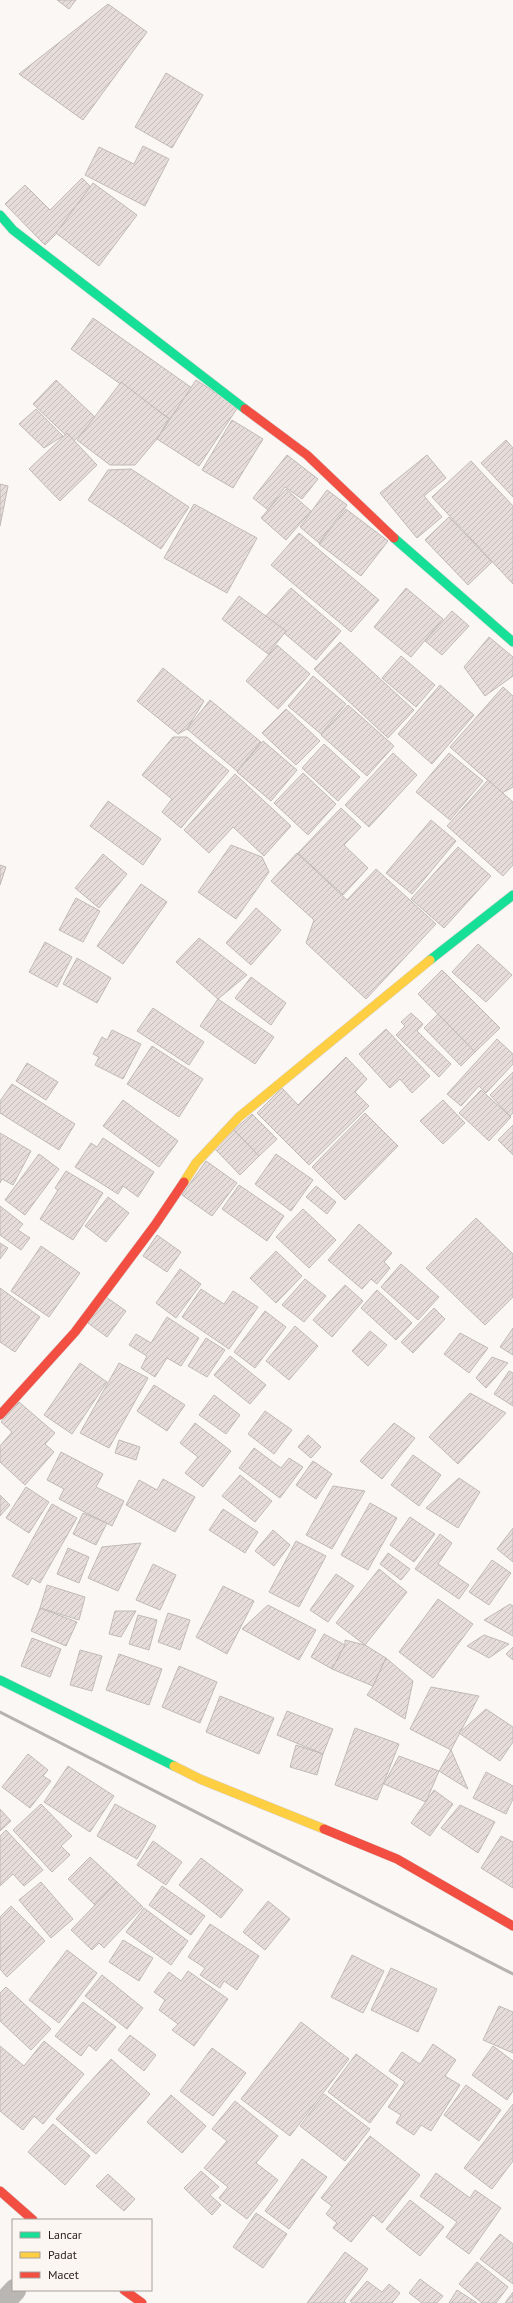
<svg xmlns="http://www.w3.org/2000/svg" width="513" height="2303" viewBox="0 0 513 2303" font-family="'PT Sans',sans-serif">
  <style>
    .building { fill: url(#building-hatch); stroke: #c1bab8 }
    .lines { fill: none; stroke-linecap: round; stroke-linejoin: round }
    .street-casing { stroke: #d7d4d2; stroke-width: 23 }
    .fast-casing { stroke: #d7d4d2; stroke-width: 10 }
    .slow-casing { stroke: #d7d4d2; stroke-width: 10 }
    .jam-casing { stroke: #d7d4d2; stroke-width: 10 }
    .street { stroke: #b9b6b4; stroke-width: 22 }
    .fast { stroke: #16e098; stroke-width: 9 }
    .slow { stroke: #ffcf43; stroke-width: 9 }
    .jam { stroke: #f24e42; stroke-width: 9 }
    .rail { stroke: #b5b2b0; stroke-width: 3 }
  </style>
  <defs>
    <pattern id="building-hatch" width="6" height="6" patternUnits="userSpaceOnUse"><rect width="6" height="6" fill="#e6dcda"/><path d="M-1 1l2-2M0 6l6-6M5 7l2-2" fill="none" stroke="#c5bcba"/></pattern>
  </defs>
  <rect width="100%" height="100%" fill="#faf7f5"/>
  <g class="building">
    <polygon points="57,0 76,0 69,9"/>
    <polygon points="108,4 147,32 83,120 19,74"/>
    <polygon points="166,73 203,95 172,148 135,127"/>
    <polygon points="143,146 169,159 145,206 85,175 99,147 134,164"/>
    <polygon points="82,178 97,193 45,245 5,204 25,185 50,210"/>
    <polygon points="93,183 137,215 99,266 56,233"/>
    <polygon points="93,318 192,388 170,419 71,349"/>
    <polygon points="56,380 96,418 73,442 33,404"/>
    <polygon points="196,380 238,407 199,466 157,439"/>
    <polygon points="121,382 169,419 157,439 135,465 110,465 77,440"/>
    <polygon points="36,409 63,436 44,448 19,424"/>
    <polygon points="232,420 263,439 233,488 202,470"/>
    <polygon points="67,433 97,465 60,501 29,469"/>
    <polygon points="506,440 513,448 513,497 481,463"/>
    <polygon points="287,455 318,479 302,499 285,487 268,510 253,498"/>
    <polygon points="427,455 446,478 424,496 442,517 417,538 380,493"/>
    <polygon points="471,461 513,506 513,584 432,497"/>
    <polygon points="131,469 189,507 161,549 88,500 108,470"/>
    <polygon points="0,484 8,486 0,526"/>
    <polygon points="286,489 311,511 286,540 261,518"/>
    <polygon points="327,490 347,505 319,543 300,527"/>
    <polygon points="194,504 257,538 227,593 164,558"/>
    <polygon points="346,509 388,541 361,576 319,544"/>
    <polygon points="449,517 492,562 468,585 425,540"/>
    <polygon points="299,533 379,600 351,632 271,565"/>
    <polygon points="291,588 341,631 316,660 265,617"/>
    <polygon points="406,588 443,619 411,657 374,627"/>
    <polygon points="239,596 286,631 268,654 222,619"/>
    <polygon points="452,611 469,626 442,655 425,641"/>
    <polygon points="489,637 513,657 513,676 485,696 464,667"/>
    <polygon points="340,642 414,710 388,738 314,669"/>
    <polygon points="277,645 310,674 278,709 246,681"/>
    <polygon points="401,656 435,685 416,707 382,678"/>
    <polygon points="163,668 204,701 187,729 178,734 137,701"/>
    <polygon points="313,676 346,704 321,734 288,706"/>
    <polygon points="440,685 474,715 432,764 398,734"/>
    <polygon points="503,687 513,696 513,787 502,793 450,747"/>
    <polygon points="210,700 261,742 237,771 187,729"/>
    <polygon points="348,705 394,746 367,776 321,735"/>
    <polygon points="286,709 320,741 296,765 262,733"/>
    <polygon points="173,737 187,737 229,771 181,828 162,812 172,799 142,775"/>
    <polygon points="263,741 297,770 271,801 237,772"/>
    <polygon points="324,744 360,777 338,801 302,768"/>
    <polygon points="393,753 417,775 369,827 345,805"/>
    <polygon points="449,753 483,781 450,820 416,792"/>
    <polygon points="303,773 336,804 308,835 274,803"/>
    <polygon points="235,774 291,826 264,856 233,827 209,853 184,830"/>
    <polygon points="488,780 513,802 513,865 503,876 447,826"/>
    <polygon points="108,801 161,839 143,865 90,826"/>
    <polygon points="341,808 361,827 344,845 368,868 343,895 298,853"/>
    <polygon points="431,820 456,841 412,894 386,873"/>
    <polygon points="231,845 262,857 269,872 236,919 198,892"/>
    <polygon points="458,847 491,876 444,928 411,899"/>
    <polygon points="297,853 347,900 376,869 436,924 366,999 306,943 314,920 271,881"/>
    <polygon points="103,854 127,874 99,908 75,888"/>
    <polygon points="0,865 6,867 0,885"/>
    <polygon points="141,884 167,902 123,964 97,946"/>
    <polygon points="76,898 100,911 83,942 59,930"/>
    <polygon points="256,908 281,930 251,965 226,943"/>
    <polygon points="199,938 247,975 218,999 176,962"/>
    <polygon points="45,942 72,957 57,987 29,972"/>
    <polygon points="478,944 512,975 486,1002 452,972"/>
    <polygon points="77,958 111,978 97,1003 63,984"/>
    <polygon points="442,970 500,1028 475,1052 418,994"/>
    <polygon points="251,977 286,1003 271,1025 235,998"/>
    <polygon points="218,999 274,1037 255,1064 200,1026"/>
    <polygon points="153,1008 204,1042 189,1065 137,1031"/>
    <polygon points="411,1013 423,1024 417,1031 451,1064 439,1077 396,1035 405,1026 401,1022"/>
    <polygon points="438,1014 475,1052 461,1066 424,1028"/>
    <polygon points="386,1029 430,1076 412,1093 400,1079 390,1088 359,1054"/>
    <polygon points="112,1030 141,1044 123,1079 95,1065 99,1057 93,1054 102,1037 107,1040"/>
    <polygon points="497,1039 513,1054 513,1064 486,1093 479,1086 461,1106 447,1094"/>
    <polygon points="152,1046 203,1079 179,1117 127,1084"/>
    <polygon points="346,1057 367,1079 355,1092 369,1106 309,1165 257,1113 282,1088 298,1105"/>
    <polygon points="27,1063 58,1082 46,1100 16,1081"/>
    <polygon points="513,1072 513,1113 510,1116 490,1095"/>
    <polygon points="12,1084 75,1124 59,1150 0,1113 0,1101"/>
    <polygon points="481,1090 511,1117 489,1141 459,1113"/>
    <polygon points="123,1100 178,1141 159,1167 103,1126"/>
    <polygon points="443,1100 465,1123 443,1144 420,1121"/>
    <polygon points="365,1113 398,1146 345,1200 312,1167"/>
    <polygon points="252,1114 277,1139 259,1156 234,1130"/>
    <polygon points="513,1125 513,1155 498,1140"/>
    <polygon points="234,1130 259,1156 240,1175 215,1149"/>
    <polygon points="0,1133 31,1151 13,1185 2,1179 0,1183"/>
    <polygon points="103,1138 154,1172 138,1197 123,1186 118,1194 75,1167 91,1143 97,1147"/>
    <polygon points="39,1154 59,1169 25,1215 5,1200"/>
    <polygon points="276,1154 313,1180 291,1211 255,1184"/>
    <polygon points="206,1161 237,1183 212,1216 182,1195"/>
    <polygon points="66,1171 103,1193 73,1240 40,1219 58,1190 55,1188"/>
    <polygon points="239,1185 284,1216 267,1241 222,1209"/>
    <polygon points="316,1186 336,1202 327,1214 306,1197"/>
    <polygon points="108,1197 129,1213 106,1242 85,1226"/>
    <polygon points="0,1206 23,1224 18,1230 30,1238 21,1250 0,1235"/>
    <polygon points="303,1209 336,1240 309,1268 276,1237"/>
    <polygon points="476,1218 513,1254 513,1297 485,1325 426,1268"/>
    <polygon points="359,1224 392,1253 384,1262 390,1268 377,1284 371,1279 362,1289 328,1260"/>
    <polygon points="157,1235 181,1252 167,1272 143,1256"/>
    <polygon points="0,1243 8,1248 0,1259"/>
    <polygon points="41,1246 80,1273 49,1317 11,1291"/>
    <polygon points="276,1251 302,1276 276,1303 250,1278"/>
    <polygon points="401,1264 439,1297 418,1320 381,1287"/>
    <polygon points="180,1269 201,1284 176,1318 156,1303"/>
    <polygon points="305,1279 326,1296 304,1322 282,1305"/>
    <polygon points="345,1285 363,1301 332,1337 313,1320"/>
    <polygon points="0,1288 40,1317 15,1352 0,1342"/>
    <polygon points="201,1289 224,1304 233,1291 258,1307 229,1349 182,1317"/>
    <polygon points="377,1290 412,1323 396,1340 361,1308"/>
    <polygon points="106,1297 126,1311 107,1337 88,1323"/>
    <polygon points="434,1308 445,1319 413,1353 401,1342"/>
    <polygon points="265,1311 286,1327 255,1368 234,1352"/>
    <polygon points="167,1317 199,1338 181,1366 167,1358 155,1377 141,1368 147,1356 129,1345 136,1334 151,1343"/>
    <polygon points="295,1326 318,1346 289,1380 266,1361"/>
    <polygon points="513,1328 513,1355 500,1347"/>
    <polygon points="370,1331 387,1345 368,1366 352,1351"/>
    <polygon points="460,1333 488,1348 469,1373 444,1354"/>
    <polygon points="206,1338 225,1350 207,1377 188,1366"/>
    <polygon points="230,1356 266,1385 250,1404 214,1375"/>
    <polygon points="492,1357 508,1363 486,1388 476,1378"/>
    <polygon points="80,1363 107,1382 72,1434 44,1415"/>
    <polygon points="119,1363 148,1378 109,1448 80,1433"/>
    <polygon points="509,1371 513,1373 513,1406 494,1394"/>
    <polygon points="154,1385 185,1405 167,1431 137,1411"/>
    <polygon points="470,1393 506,1413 458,1464 429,1437"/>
    <polygon points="214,1395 240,1415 226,1434 199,1415"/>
    <polygon points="19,1402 55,1433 45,1444 54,1452 25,1485 0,1462 0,1446 12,1432 1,1422"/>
    <polygon points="265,1411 292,1430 274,1454 248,1434"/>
    <polygon points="195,1423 231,1451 203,1487 185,1473 198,1457 180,1443"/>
    <polygon points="394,1423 415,1438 382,1479 360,1461"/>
    <polygon points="308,1435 321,1447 311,1458 298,1447"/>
    <polygon points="119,1440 140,1447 136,1460 115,1453"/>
    <polygon points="254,1448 281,1468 289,1458 303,1467 280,1498 239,1468"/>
    <polygon points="61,1452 103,1474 96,1487 124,1501 112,1526 59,1499 64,1489 47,1480"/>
    <polygon points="413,1455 441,1475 419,1506 391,1485"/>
    <polygon points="313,1461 332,1474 316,1499 296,1485"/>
    <polygon points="240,1475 272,1501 255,1522 222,1496"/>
    <polygon points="459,1478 480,1492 458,1528 426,1508"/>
    <polygon points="163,1479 195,1497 175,1532 126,1505 139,1480 157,1490"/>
    <polygon points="333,1486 365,1491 332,1549 306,1535"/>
    <polygon points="26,1487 49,1502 29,1533 6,1518"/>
    <polygon points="0,1495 10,1505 0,1516"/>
    <polygon points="370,1503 397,1518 368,1570 341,1555"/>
    <polygon points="52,1504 77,1518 40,1583 32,1578 28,1585 12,1576"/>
    <polygon points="223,1509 258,1532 245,1553 209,1530"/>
    <polygon points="83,1513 107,1523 96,1545 73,1534"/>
    <polygon points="410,1517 435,1534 414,1562 390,1545"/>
    <polygon points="513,1528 513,1562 497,1549"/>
    <polygon points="273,1530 290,1545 274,1566 255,1551"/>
    <polygon points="440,1534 452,1543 438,1564 469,1585 459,1599 415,1569"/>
    <polygon points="296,1541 326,1556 299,1607 269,1592"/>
    <polygon points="141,1543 118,1591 88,1578 102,1547"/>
    <polygon points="68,1548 89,1557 79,1583 57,1574"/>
    <polygon points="388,1553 410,1569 401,1580 380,1564"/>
    <polygon points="492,1560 511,1573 489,1605 469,1592"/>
    <polygon points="153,1564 176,1575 160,1610 136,1600"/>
    <polygon points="379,1569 407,1592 365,1645 336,1623"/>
    <polygon points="336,1574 354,1586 328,1622 310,1610"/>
    <polygon points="47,1585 85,1597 79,1620 40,1608"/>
    <polygon points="223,1586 254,1601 227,1654 196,1637"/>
    <polygon points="438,1599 473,1624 433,1678 399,1652"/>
    <polygon points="510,1604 513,1606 513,1636 484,1620"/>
    <polygon points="268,1605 316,1630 299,1660 242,1629"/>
    <polygon points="40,1608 77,1622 66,1646 31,1631"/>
    <polygon points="115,1611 136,1611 121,1637 109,1634"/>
    <polygon points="168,1613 190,1620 180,1650 158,1642"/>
    <polygon points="138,1615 157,1620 149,1650 129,1644"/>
    <polygon points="324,1634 345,1645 332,1669 311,1657"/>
    <polygon points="484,1635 509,1644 489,1658 467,1646"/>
    <polygon points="32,1638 61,1649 50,1677 21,1666"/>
    <polygon points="345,1640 365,1645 386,1658 373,1686 332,1669 345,1645"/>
    <polygon points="513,1647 513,1660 506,1654"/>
    <polygon points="80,1650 102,1656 92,1691 70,1685"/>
    <polygon points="119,1654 162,1669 149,1705 106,1690"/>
    <polygon points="386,1658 413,1681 405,1719 367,1695 373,1686"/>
    <polygon points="179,1666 217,1682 200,1723 162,1707"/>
    <polygon points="431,1687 479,1696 451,1750 410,1729"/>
    <polygon points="220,1696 274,1718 259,1754 206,1732"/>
    <polygon points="486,1709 513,1727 513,1742 500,1761 459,1733"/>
    <polygon points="287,1711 333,1729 323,1754 277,1735"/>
    <polygon points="355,1728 399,1744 377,1800 335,1785"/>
    <polygon points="296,1745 323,1754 317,1775 290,1767"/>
    <polygon points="451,1750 468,1789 439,1771"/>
    <polygon points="28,1754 48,1770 43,1776 51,1781 30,1808 2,1787"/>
    <polygon points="399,1756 439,1771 426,1802 384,1784"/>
    <polygon points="68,1766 114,1796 90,1832 44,1802"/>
    <polygon points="486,1772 513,1786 513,1799 506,1814 473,1798"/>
    <polygon points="434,1790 453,1804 430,1836 411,1823"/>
    <polygon points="41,1804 72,1836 61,1846 70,1855 52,1872 13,1830"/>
    <polygon points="115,1804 156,1826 137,1859 97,1836"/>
    <polygon points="460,1805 495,1822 478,1853 441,1828"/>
    <polygon points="0,1809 11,1821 0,1831"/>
    <polygon points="6,1830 43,1870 24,1886 13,1874 0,1886 0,1836"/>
    <polygon points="501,1836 513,1842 513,1888 481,1868"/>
    <polygon points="153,1841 182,1862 166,1885 137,1865"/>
    <polygon points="90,1857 117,1882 95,1905 68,1879"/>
    <polygon points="201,1858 243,1890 221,1918 179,1885"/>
    <polygon points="41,1882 73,1919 51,1938 19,1900"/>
    <polygon points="117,1882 143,1907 104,1948 99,1943 92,1950 71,1930"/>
    <polygon points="162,1886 205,1916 191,1935 149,1905"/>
    <polygon points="268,1901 290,1919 265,1950 243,1932"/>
    <polygon points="11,1906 31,1926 0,1955 0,1917"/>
    <polygon points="144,1908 188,1941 171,1965 126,1932"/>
    <polygon points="210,1924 259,1956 237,1990 224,1981 220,1988 200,1975 205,1968 188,1957"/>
    <polygon points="31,1926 45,1941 7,1977 0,1969 0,1955"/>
    <polygon points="123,1940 153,1958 139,1981 109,1962"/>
    <polygon points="67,1950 97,1973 59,2023 29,2000"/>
    <polygon points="352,1955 384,1971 363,2013 331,1997"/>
    <polygon points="391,1968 437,1989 418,2032 371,2010"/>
    <polygon points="188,1971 228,1999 194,2046 172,2030 178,2024 159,2010 165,2000 154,1992 169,1972 181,1981"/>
    <polygon points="102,1975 143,2008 127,2029 85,1996"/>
    <polygon points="6,1987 51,2029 31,2050 0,2021 0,1993"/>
    <polygon points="83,2002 116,2027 96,2051 89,2045 81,2056 55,2036"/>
    <polygon points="499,2006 513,2012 513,2053 483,2040"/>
    <polygon points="301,2022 349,2059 290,2136 241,2099"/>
    <polygon points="130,2035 156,2055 144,2071 118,2050"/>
    <polygon points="44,2041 84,2074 43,2124 34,2116 23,2130 0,2111 0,2046 24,2066"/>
    <polygon points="433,2044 456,2060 445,2076 460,2085 431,2131 421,2125 414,2135 396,2123 401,2115 388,2107 405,2082 389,2071 402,2052 420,2064"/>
    <polygon points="493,2046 513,2061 513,2091 507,2100 472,2075"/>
    <polygon points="212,2048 246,2073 213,2116 180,2091"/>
    <polygon points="356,2054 398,2085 370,2123 328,2092"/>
    <polygon points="111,2059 150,2094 96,2154 56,2119"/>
    <polygon points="466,2085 501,2110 479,2141 444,2115"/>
    <polygon points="324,2094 370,2129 345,2161 300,2126"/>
    <polygon points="171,2095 206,2126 182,2153 147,2122"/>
    <polygon points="235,2101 278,2136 256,2163 278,2180 247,2219 219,2198 228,2187 204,2168 227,2141 212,2129"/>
    <polygon points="513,2104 513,2161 492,2189 464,2168"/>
    <polygon points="53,2124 90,2156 65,2185 28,2152"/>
    <polygon points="370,2136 420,2175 382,2223 373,2215 351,2242 333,2228 337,2223 326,2214 332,2206 321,2198"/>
    <polygon points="302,2159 327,2177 289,2229 265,2211"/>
    <polygon points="201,2171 219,2187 210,2195 221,2205 212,2215 184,2188"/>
    <polygon points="436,2173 470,2198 475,2190 501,2208 469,2254 446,2237 457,2222 420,2196"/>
    <polygon points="108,2174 135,2199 124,2211 96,2186"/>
    <polygon points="410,2200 444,2227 420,2256 386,2229"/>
    <polygon points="256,2213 287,2234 263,2268 233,2247"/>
    <polygon points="500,2234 513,2244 513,2284 480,2259"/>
    <polygon points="345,2252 368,2269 344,2301 346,2303 307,2303"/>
    <polygon points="477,2262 508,2287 496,2303 482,2303 459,2284"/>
    <polygon points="420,2279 443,2296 437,2303 422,2303 409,2293"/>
    <polygon points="367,2281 382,2292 389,2284 400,2293 392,2303 352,2303 350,2301"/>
    <polygon points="457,2290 477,2303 449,2303"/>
    <polygon points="513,2292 513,2303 505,2303"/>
  </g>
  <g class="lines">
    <defs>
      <polyline id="street" points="3,2303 15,2290"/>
      <g id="fast">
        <polyline points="0,215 13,230 245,409"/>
        <polyline points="394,538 513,642"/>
        <polyline points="430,960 513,895"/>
        <polyline points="0,1680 174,1766"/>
      </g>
      <g id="slow">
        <polyline points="184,1182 196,1163 239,1117 430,960"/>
        <polyline points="174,1766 200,1779 324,1829"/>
      </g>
      <g id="jam">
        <polyline points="245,409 307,455 394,538"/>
        <polyline points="0,1415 75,1332 155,1225 184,1182"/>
        <polyline points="324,1829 397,1859 513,1926"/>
        <polyline points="0,2191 33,2220"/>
        <polyline points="124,2290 142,2303"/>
      </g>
    </defs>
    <use href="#street" class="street-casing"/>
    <use href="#fast" class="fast-casing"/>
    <use href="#slow" class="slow-casing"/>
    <use href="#jam" class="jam-casing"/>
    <use href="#street" class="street"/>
    <use href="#fast" class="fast"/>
    <use href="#slow" class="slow"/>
    <use href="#jam" class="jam"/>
    <polyline class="rail" points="0,1712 513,1974"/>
  </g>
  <rect x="12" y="2219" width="140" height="72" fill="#fcf6f3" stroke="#a69f9b"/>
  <rect x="20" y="2232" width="20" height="6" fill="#16e098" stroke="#a69f9b"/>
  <text x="48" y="2239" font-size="12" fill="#261d18">Lancar</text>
  <rect x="20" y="2252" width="20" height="6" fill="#ffcf43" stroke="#a69f9b"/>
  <text x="48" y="2259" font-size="12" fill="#261d18">Padat</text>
  <rect x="20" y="2272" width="20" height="6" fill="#f24e42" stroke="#a69f9b"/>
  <text x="48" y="2279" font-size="12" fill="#261d18">Macet</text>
</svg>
